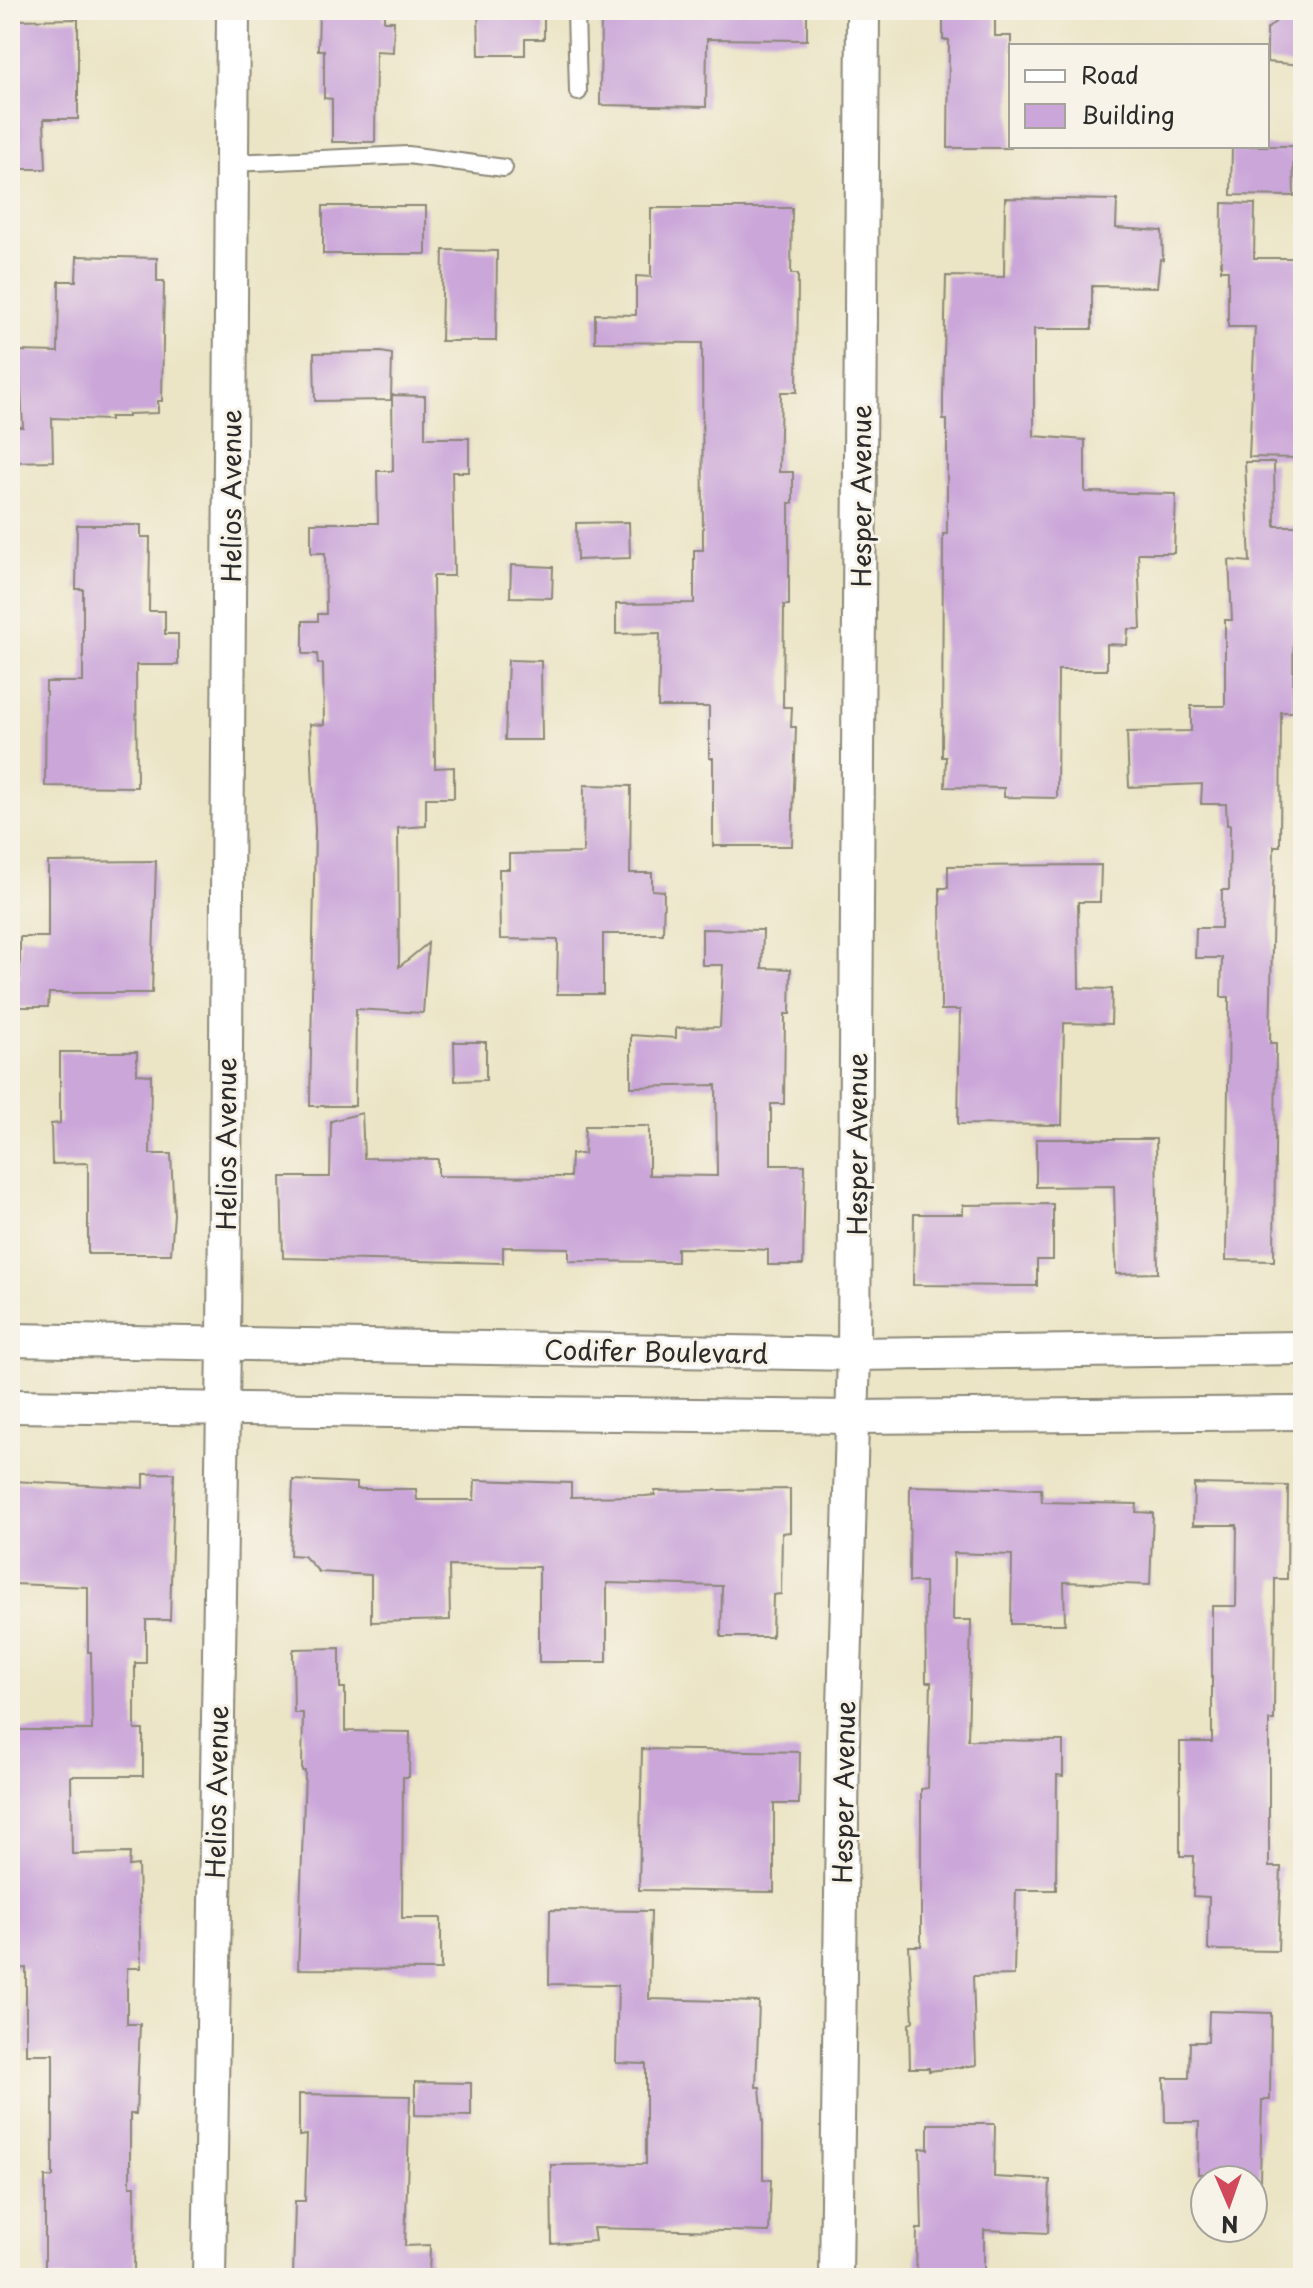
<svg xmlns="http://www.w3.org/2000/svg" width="1313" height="2288" viewBox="0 0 1313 2288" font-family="'Playpen Sans',sans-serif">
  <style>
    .building { fill: #caa6d9 }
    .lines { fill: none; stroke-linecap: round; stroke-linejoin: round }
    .service-casing { stroke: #8b8878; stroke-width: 20 }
    .minor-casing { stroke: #8b8878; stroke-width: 36 }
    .service { stroke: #fff; stroke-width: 16 }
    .minor { stroke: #fff; stroke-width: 32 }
    .labels { text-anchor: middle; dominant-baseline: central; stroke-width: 6; stroke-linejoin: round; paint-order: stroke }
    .street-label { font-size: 26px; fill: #2b2b2b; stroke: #f7f3e8 }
  </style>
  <rect width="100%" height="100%" fill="#f7f3e8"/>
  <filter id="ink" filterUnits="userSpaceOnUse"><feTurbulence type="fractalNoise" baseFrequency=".0125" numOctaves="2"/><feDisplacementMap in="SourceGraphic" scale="16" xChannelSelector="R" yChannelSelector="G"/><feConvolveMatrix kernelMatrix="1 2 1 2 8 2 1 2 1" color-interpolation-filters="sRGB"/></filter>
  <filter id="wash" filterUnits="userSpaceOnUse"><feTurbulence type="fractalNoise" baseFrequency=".006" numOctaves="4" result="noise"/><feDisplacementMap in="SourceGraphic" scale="32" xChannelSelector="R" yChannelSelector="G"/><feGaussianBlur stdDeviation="1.8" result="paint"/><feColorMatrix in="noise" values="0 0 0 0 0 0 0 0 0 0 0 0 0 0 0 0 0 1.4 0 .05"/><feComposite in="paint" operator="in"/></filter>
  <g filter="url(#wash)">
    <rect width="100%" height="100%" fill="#ebe4c5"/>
    <g id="blocks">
      <g class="building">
        <polygon points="319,10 384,10 384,21 394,21 393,52 376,51 375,142 332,142 332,99 324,98 324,50 318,50"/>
        <polygon points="478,10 544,10 544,39 525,39 525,55 479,55"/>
        <polygon points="601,10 807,10 807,40 707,39 706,107 600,105"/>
        <polygon points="943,10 995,10 995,36 1011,36 1011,148 948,148 949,40 943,40"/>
        <polygon points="1289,10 1303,10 1303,65 1267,62 1267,29"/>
        <polygon points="78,19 78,119 44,119 46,169 10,169 10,20"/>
        <polygon points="1232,146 1293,146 1294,196 1231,195"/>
        <polygon points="1005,198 1117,200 1116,228 1162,231 1163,260 1160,259 1157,287 1092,286 1092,329 1034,329 1034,436 1085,440 1085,492 1176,494 1174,553 1138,553 1141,629 1128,629 1127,645 1107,644 1107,670 1058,670 1057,798 1004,797 1004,788 945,787 946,757 942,757 943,534 947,534 947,420 943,420 943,399 946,276 1004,277"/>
        <polygon points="1222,203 1255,204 1254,258 1299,258 1299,458 1249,457 1255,327 1228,327 1228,270 1221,270"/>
        <rect x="323" y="206" width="103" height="48"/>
        <polygon points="651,208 792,208 791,274 798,274 797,392 781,392 779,472 793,472 793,503 789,503 789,605 784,605 783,707 792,707 791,727 796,727 792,846 713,846 713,758 709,758 709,707 658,707 660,633 616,634 616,604 694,603 694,550 703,550 702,343 595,342 595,314 636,315 636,276 651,277"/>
        <polygon points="443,250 497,251 496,341 441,341"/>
        <polygon points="77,256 157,258 157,281 164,281 162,401 158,401 158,413 128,414 128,417 110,417 110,420 52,418 53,461 10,462 10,427 23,427 19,351 58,352 59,281 76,281"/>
        <polygon points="381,352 392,354 391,400 315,401 314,353"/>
        <polygon points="392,395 425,396 425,438 469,438 469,472 452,472 454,576 433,576 435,768 454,767 454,798 426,798 426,826 398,828 399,967 428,943 423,1013 356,1009 355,1106 310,1106 315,829 310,724 324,725 323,664 318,664 317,654 303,654 303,621 318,621 318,614 326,614 325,553 311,553 311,523 378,523 377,471 393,471"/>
        <polygon points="1245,462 1274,462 1275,526 1299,526 1299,595 1294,595 1293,712 1281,712 1280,846 1274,846 1270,1043 1276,1043 1274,1261 1226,1260 1229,997 1221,997 1222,958 1195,958 1196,928 1221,928 1222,890 1229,890 1230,825 1227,825 1226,804 1201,804 1202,784 1129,787 1127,732 1191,731 1191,706 1225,706 1225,620 1232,620 1229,560 1250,562"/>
        <polygon points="629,522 630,558 577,560 576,523"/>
        <polygon points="77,525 141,525 141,537 150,537 149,611 165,611 165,634 178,634 178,665 136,665 137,787 45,786 46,682 83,682 83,589 76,589"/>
        <polygon points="511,565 553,567 552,598 510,597"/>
        <polygon points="508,660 541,661 542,740 505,740"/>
        <polygon points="584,785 631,786 630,873 652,873 652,890 664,891 663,934 603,934 603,994 557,994 558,940 500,939 499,869 509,869 509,854 583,853"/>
        <polygon points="156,861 152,993 49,993 48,1007 10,1007 10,978 20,978 20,937 48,937 48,862"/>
        <polygon points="1101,865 1100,902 1078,902 1079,988 1112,989 1111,1024 1064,1023 1062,1125 958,1124 960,1010 941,1010 940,888 948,888 948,866"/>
        <polygon points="702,929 763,930 762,968 791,969 790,1014 785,1014 784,1104 771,1104 771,1165 805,1165 803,1265 768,1265 768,1250 748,1249 677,1248 677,1262 569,1261 569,1248 503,1247 503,1263 283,1258 281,1177 330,1177 331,1121 362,1113 364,1158 438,1159 438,1176 570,1177 571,1154 584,1154 585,1126 649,1126 649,1175 717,1176 716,1085 631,1087 631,1035 676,1038 676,1028 720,1027 723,965 702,965"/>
        <polygon points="454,1042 486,1042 486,1080 455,1081"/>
        <polygon points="60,1052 137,1052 137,1074 151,1075 150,1154 171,1154 174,1214 171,1254 88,1254 88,1163 52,1164 51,1124 60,1123"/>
        <polygon points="1036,1139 1156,1139 1158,1273 1116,1274 1114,1186 1036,1187"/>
        <polygon points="1053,1204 1053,1260 1037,1260 1037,1286 913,1285 914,1214 963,1214 963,1205"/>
        <polygon points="174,1473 170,1620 146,1620 146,1663 135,1663 135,1730 143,1730 143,1776 71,1776 72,1854 130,1853 129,1866 138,1865 141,1968 127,1968 127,2024 140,2024 136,2114 130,2114 130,2186 135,2186 134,2278 45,2278 45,2177 53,2177 53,2054 26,2054 26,1968 10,1969 10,1730 92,1730 91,1652 88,1652 88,1587 14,1584 13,1481 144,1488 144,1474"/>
        <polygon points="293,1480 357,1483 357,1489 416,1489 417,1500 474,1500 475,1480 571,1483 571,1497 645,1496 655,1495 655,1491 790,1489 790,1532 782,1533 781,1594 773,1595 772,1637 721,1637 722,1586 607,1583 607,1662 539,1662 539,1567 449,1566 450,1620 371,1622 371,1575 319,1572 304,1556 290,1555"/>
        <polygon points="1194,1484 1288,1486 1287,1579 1275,1579 1274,1720 1269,1720 1269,1867 1281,1867 1278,1951 1208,1950 1209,1897 1193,1896 1194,1856 1180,1856 1180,1742 1212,1742 1212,1606 1236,1606 1237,1525 1193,1525"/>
        <polygon points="910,1486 1041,1489 1042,1502 1137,1504 1136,1512 1153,1513 1150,1585 1064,1582 1065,1624 1011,1624 1012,1555 954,1553 953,1620 971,1620 968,1740 1063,1741 1063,1776 1057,1775 1056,1890 1016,1890 1014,1975 973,1976 976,2065 929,2071 929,2068 910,2068 909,2024 913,2021 909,1946 921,1946 921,1789 928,1788 931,1682 926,1682 925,1582 909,1582"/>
        <polygon points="340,1648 340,1688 345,1688 345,1731 410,1732 409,1777 403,1777 402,1918 441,1918 441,1970 298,1969 305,1771 302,1771 303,1713 294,1713 293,1653 294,1649"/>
        <polygon points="642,1749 800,1752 799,1804 774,1804 774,1892 639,1890"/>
        <polygon points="550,1910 651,1911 649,1999 759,2002 756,2087 760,2087 763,2122 763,2179 771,2180 769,2232 593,2228 595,2241 552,2244 551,2165 646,2164 646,2064 616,2063 618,1985 549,1984"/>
        <polygon points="1209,2011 1271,2013 1270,2100 1262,2100 1260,2180 1214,2180 1214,2174 1198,2174 1199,2122 1165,2122 1164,2078 1189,2078 1190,2042 1208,2042"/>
        <polygon points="415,2082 471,2083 471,2116 415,2115"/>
        <polygon points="299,2094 410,2096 405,2246 430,2245 429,2278 293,2278 295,2201 305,2201 307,2135 299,2136"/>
        <polygon points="928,2124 995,2124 994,2177 1050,2180 1048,2233 984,2230 984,2278 916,2278 917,2229 922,2229 920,2148 928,2149"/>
      </g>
    </g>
  </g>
  <g filter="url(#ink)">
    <use href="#blocks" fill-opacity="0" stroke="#8b8878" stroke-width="2"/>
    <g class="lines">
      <defs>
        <g id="service">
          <polyline points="576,10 578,92"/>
          <polyline points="232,163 408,155 504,168"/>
        </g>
        <g id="minor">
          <polyline points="10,1340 854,1354 1303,1348"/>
          <polyline points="10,1406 853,1417 1303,1413"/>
          <polyline points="209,2278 224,1343 233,10"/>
          <polyline points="836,2278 843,1743 854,1354 863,10"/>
        </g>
      </defs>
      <use href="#service" class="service-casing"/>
      <use href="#minor" class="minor-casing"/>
      <use href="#service" class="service"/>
      <use href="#minor" class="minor"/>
    </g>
  </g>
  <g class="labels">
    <g class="street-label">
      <text transform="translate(230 496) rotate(-90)">Helios Avenue</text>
      <text transform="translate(860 496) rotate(-90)">Hesper Avenue</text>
      <text transform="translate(225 1144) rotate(-90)">Helios Avenue</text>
      <text transform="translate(856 1144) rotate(-90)">Hesper Avenue</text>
      <text transform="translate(656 1351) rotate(1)">Codifer Boulevard</text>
      <text transform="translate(216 1792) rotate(-89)">Helios Avenue</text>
      <text transform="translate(843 1792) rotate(-89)">Hesper Avenue</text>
    </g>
  </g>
  <rect width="1313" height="2288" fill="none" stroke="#f7f3e8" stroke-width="40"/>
  <rect x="1009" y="44" width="260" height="104" fill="#f7f3e8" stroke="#a5a39c" stroke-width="2"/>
  <rect x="1025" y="70" width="40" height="12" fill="#ffffff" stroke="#a5a39c" stroke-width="2"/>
  <text x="1081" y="84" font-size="24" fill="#2b2b2b">Road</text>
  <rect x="1025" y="104" width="40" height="24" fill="#caa6d9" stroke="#a5a39c" stroke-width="2"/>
  <text x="1081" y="124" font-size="24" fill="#2b2b2b">Building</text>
  <g transform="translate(1229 2204) rotate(178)"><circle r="38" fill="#f7f3e8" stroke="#a5a39c" stroke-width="2"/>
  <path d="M0-6L14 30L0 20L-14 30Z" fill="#d1495b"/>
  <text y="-12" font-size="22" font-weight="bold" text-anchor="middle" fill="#2b2b2b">N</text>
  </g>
</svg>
